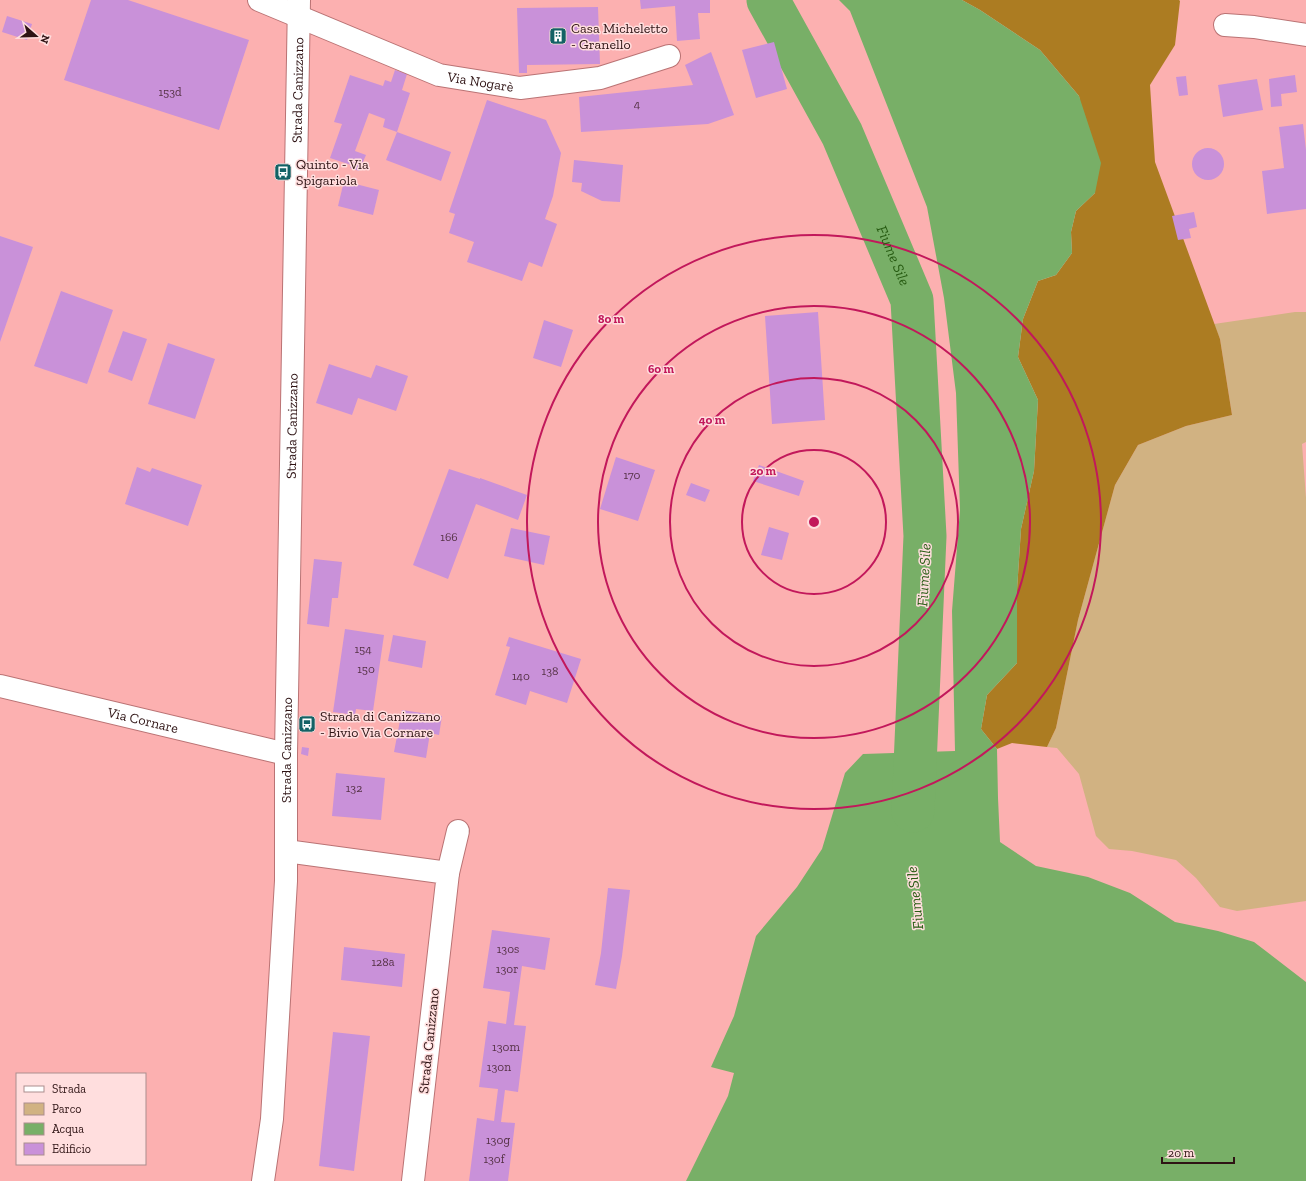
<svg xmlns="http://www.w3.org/2000/svg" width="1306" height="1181" viewBox="0 0 1306 1181" font-family="'Zilla Slab',serif">
  <style>
    .green { fill: #d1b282 }
    .forest { fill: #ac7c22 }
    .water { fill: #78af67 }
    .lines { fill: none; stroke-linecap: round; stroke-linejoin: round }
    .river { stroke: #78af67; stroke-width: 43 }
    .building { fill: #c991d9 }
    .minor-casing { stroke: #ba7374; stroke-width: 24 }
    .minor { stroke: #fff; stroke-width: 22 }
    .ring { fill: none; stroke: #c2185b; stroke-width: 2 }
    .labels { text-anchor: middle; dominant-baseline: central; stroke-width: 3; stroke-linejoin: round; paint-order: stroke }
    .number-label { font-size: 12px; fill: #553245 }
    .poi-label { font-size: 14px; fill: #2e1314; stroke: #ffdede; text-anchor: start }
    .street-label { font-size: 14px; fill: #2e1314; stroke: #ffdede }
    .water-label { font-size: 15px; font-style: italic; fill: #275b12; stroke: #ffdede }
    .centre { fill: #c2185b; stroke: #ffdede; stroke-width: 2 }
    .ring-label { font-size: 12px; text-anchor: middle; font-weight: bold; fill: #c2185b; stroke: #ffdede; stroke-width: 3; stroke-linejoin: round; paint-order: stroke }
  </style>
  <rect width="100%" height="100%" fill="#fcb0b0"/>
  <polygon class="green" points="1295,312 1306,312 1306,442 1302,444 1306,498 1306,901 1237,911 1220,907 1196,878 1176,860 1132,851 1109,849 1096,836 1079,774 1057,748 1047,747 1056,728 1078,620 1115,485 1138,445 1186,426 1232,415 1220,339 1214,324"/>
  <polygon class="forest" points="962,0 1179,0 1180,1 1175,45 1150,85 1155,162 1220,339 1232,415 1186,426 1138,445 1115,485 1078,620 1056,728 1047,747 1012,743 997,749 981,729 987,695 1017,663 1017,590 1021,529 1034,471 1038,400 1018,357 1023,319 1038,281 1056,275 1072,253 1071,232 1076,211 1095,193 1079,96 1040,50 980,10"/>
  <polygon class="water" points="839,0 962,0 980,10 1040,50 1079,96 1101,163 1095,193 1076,211 1071,232 1072,253 1056,275 1038,281 1023,319 1018,357 1038,400 1034,471 1021,529 1017,590 1017,663 987,695 981,729 997,749 998,798 1000,842 1036,866 1088,877 1130,893 1175,922 1218,931 1254,942 1306,982 1306,1181 686,1181 728,1096 734,1073 711,1067 734,1016 756,936 797,887 822,849 845,773 863,754 955,751 952,611 960,510 956,393 944,298 927,207 850,11"/>
  <g class="lines">
    <path class="river" id="s1" d="M768 0 842 134 912 300 925 536 913 811"/>
  </g>
  <g class="building">
    <polygon points="91,0 128,0 249,40 219,130 64,80"/>
    <polygon points="640,0 710,0 710,13 698,13 700,39 677,41 675,6 641,9"/>
    <polygon points="598,7 600,64 527,65 527,73 519,73 517,8"/>
    <polygon points="7,16 32,24 27,40 2,32"/>
    <polygon points="774,42 787,89 756,98 742,50"/>
    <polygon points="711,52 734,115 708,124 581,132 579,97 693,85 685,65"/>
    <polygon points="395,70 407,74 402,90 410,93 397,132 451,152 441,181 386,160 397,132 383,127 385,119 369,113 355,151 366,155 359,171 350,168 351,165 330,158 342,124 334,122 350,75 383,86 385,80 391,82"/>
    <polygon points="1295,75 1297,92 1281,94 1282,106 1271,107 1269,79"/>
    <polygon points="1186,76 1188,95 1179,96 1176,77"/>
    <polygon points="1257,79 1263,110 1223,117 1218,85"/>
    <polygon points="487,100 546,120 561,153 553,196 545,219 557,224 542,267 529,262 522,281 467,262 474,242 449,233 455,214 449,212"/>
    <polygon points="1303,124 1306,150 1306,209 1267,214 1262,171 1284,168 1279,127"/>
    <circle cx="1208" cy="164" r="16"/>
    <polygon points="574,160 623,165 620,202 602,201 581,191 582,183 572,182"/>
    <polygon points="344,181 379,190 373,215 338,206"/>
    <polygon points="1194,212 1197,227 1189,229 1191,238 1178,240 1172,216"/>
    <polygon points="0,236 33,247 0,342"/>
    <polygon points="61,291 113,310 87,384 34,366"/>
    <polygon points="818,312 825,420 772,424 765,316"/>
    <polygon points="544,320 573,330 561,367 533,358"/>
    <polygon points="123,331 147,339 132,381 108,372"/>
    <polygon points="168,343 215,359 195,419 148,404"/>
    <polygon points="329,364 371,378 376,365 408,376 396,411 358,398 352,415 316,403"/>
    <polygon points="616,457 655,470 638,521 600,509"/>
    <polygon points="759,465 804,481 799,496 753,481"/>
    <polygon points="137,467 150,472 152,468 202,485 188,526 125,504"/>
    <polygon points="449,469 480,479 480,478 527,495 518,520 476,504 448,579 413,565"/>
    <polygon points="691,483 710,490 705,502 686,495"/>
    <polygon points="769,527 789,533 782,560 761,555"/>
    <polygon points="511,528 550,536 544,565 504,556"/>
    <polygon points="314,559 342,562 338,598 332,598 329,627 307,624"/>
    <polygon points="345,629 384,635 373,711 356,709 355,715 333,712"/>
    <polygon points="393,635 426,641 422,668 388,661"/>
    <polygon points="509,637 581,659 567,703 530,691 526,705 495,695 510,647 506,646"/>
    <polygon points="402,710 442,716 439,735 430,733 426,758 394,752"/>
    <polygon points="302,747 309,748 308,756 301,754"/>
    <polygon points="336,773 385,778 381,820 332,816"/>
    <polygon points="608,888 630,890 622,956 616,989 595,985 601,953"/>
    <polygon points="492,930 550,938 545,970 522,966 514,1025 526,1026 518,1092 505,1090 501,1122 515,1123 508,1181 469,1181 477,1118 494,1121 498,1089 479,1087 488,1021 506,1024 510,992 483,988"/>
    <polygon points="344,947 405,954 402,987 341,980"/>
    <polygon points="333,1032 370,1036 354,1171 319,1166"/>
  </g>
  <g class="lines">
    <defs>
      <g id="minor">
        <path id="s2" d="M259 0 439 75 520 88 600 78 669 56"/>
        <polyline points="1225,25 1254,27 1306,35"/>
        <path id="s3" d="M0 686 286 754"/>
        <polyline points="286,851 448,873 413,1181"/>
        <polyline points="448,873 458,831"/>
        <path id="s4" d="M263 1181 272 1119 286 881V754L299 0"/>
      </g>
    </defs>
    <use href="#minor" class="minor-casing"/>
    <use href="#minor" class="minor"/>
  </g>
  <g class="ring">
    <circle cx="814" cy="522" r="72"/>
    <circle cx="814" cy="522" r="144"/>
    <circle cx="814" cy="522" r="216"/>
    <circle cx="814" cy="522" r="287"/>
  </g>
  <defs>
    <symbol id="building-square" viewBox="-11 -11 22 22"><rect x="-9" y="-9" width="18" height="18" rx="4" fill="#126265" stroke="#ffdede"/><path d="M-4-6H4V6H1V3H-1V6H-4ZM-2.5-4.3h1.7v1.8h-1.7ZM.8-4.3h1.7v1.8H.8ZM-2.5-1h1.7V.8h-1.7ZM.8-1h1.7V.8H.8Z" fill="#fff"/></symbol>
    <symbol id="bus-square" viewBox="-11 -11 22 22"><rect x="-9" y="-9" width="18" height="18" rx="4" fill="#126265" stroke="#ffdede"/><path d="M-5-6H5V4H4V6H2V4H-2V6H-4V4H-5ZM-3.5-4V0h7V-4ZM-3.5 1.2v1.5H-2V1.2ZM2 1.2v1.5H3.5V1.2Z" fill="#fff"/></symbol>
  </defs>
  <g fill-rule="evenodd">
    <use href="#building-square" x="548" y="26" width="20" height="20"/>
    <use href="#bus-square" x="273" y="162" width="20" height="20"/>
    <use href="#bus-square" x="297" y="714" width="20" height="20"/>
  </g>
  <g class="labels">
    <g class="number-label">
      <text x="170" y="92">153d</text>
      <text x="637" y="104">4</text>
      <text x="632" y="475">170</text>
      <text x="449" y="537">166</text>
      <text x="363" y="649">154</text>
      <text x="366" y="669">150</text>
      <text x="550" y="671">138</text>
      <text x="521" y="676">140</text>
      <text x="354" y="788">132</text>
      <text x="508" y="949">130s</text>
      <text x="383" y="962">128a</text>
      <text x="507" y="969">130r</text>
      <text x="506" y="1047">130m</text>
      <text x="499" y="1067">130n</text>
      <text x="498" y="1140">130g</text>
      <text x="494" y="1159">130f</text>
    </g>
    <g class="poi-label">
      <text x="571" y="28">Casa Micheletto<tspan x="571" dy="16">- Granello</tspan></text>
      <text x="296" y="164">Quinto - Via<tspan x="296" dy="16">Spigariola</tspan></text>
      <text x="320" y="716">Strada di Canizzano<tspan x="320" dy="16">- Bivio Via Cornare</tspan></text>
    </g>
    <g class="street-label">
      <text stroke="none"><textPath href="#s2" startOffset="237">Via Nogarè</textPath></text>
      <text stroke="none"><textPath href="#s4" startOffset="1092">Strada Canizzano</textPath></text>
      <text stroke="none"><textPath href="#s4" startOffset="756">Strada Canizzano</textPath></text>
      <text stroke="none"><textPath href="#s3" startOffset="147">Via Cornare</textPath></text>
      <text stroke="none"><textPath href="#s4" startOffset="432">Strada Canizzano</textPath></text>
      <text transform="translate(429 1041) rotate(-84)">Strada Canizzano</text>
    </g>
    <g class="water-label">
      <text stroke="none"><textPath href="#s1" startOffset="285">Fiume Sile</textPath></text>
      <text transform="translate(924 575) rotate(-87)">Fiume Sile</text>
      <text transform="translate(915 898) rotate(-96)">Fiume Sile</text>
    </g>
  </g>
  <circle cx="814" cy="522" r="6" class="centre"/>
  <g class="ring-label">
    <text x="611" y="323">80 m</text>
    <text x="661" y="373">60 m</text>
    <text x="712" y="424">40 m</text>
    <text x="763" y="475">20 m</text>
  </g>
  <rect x="16" y="1073" width="130" height="92" fill="#ffdede" stroke="#ab8d8d"/>
  <rect x="24" y="1086" width="20" height="6" fill="#ffffff" stroke="#ab8d8d"/>
  <text x="52" y="1093" font-size="12" fill="#2e1314">Strada</text>
  <rect x="24" y="1103" width="20" height="12" fill="#d1b282" stroke="#ab8d8d"/>
  <text x="52" y="1113" font-size="12" fill="#2e1314">Parco</text>
  <rect x="24" y="1123" width="20" height="12" fill="#78af67" stroke="#ab8d8d"/>
  <text x="52" y="1133" font-size="12" fill="#2e1314">Acqua</text>
  <rect x="24" y="1143" width="20" height="12" fill="#c991d9" stroke="#ab8d8d"/>
  <text x="52" y="1153" font-size="12" fill="#2e1314">Edificio</text>
  <g transform="translate(36 36) rotate(110)" stroke="#ffdede" stroke-width="3" paint-order="stroke">
  <path d="M0-3L7 15L0 10L-7 15Z" fill="#2e1314"/>
  <text y="-6" font-size="11" font-weight="bold" text-anchor="middle" fill="#2e1314">N</text>
  </g>
  <path d="M1162 1157v6h72v-6" fill="none" stroke="#2e1314" stroke-width="2"/>
  <text x="1168" y="1157" font-size="12" fill="#2e1314" stroke="#ffdede" stroke-width="3" paint-order="stroke">20 m</text>
</svg>
